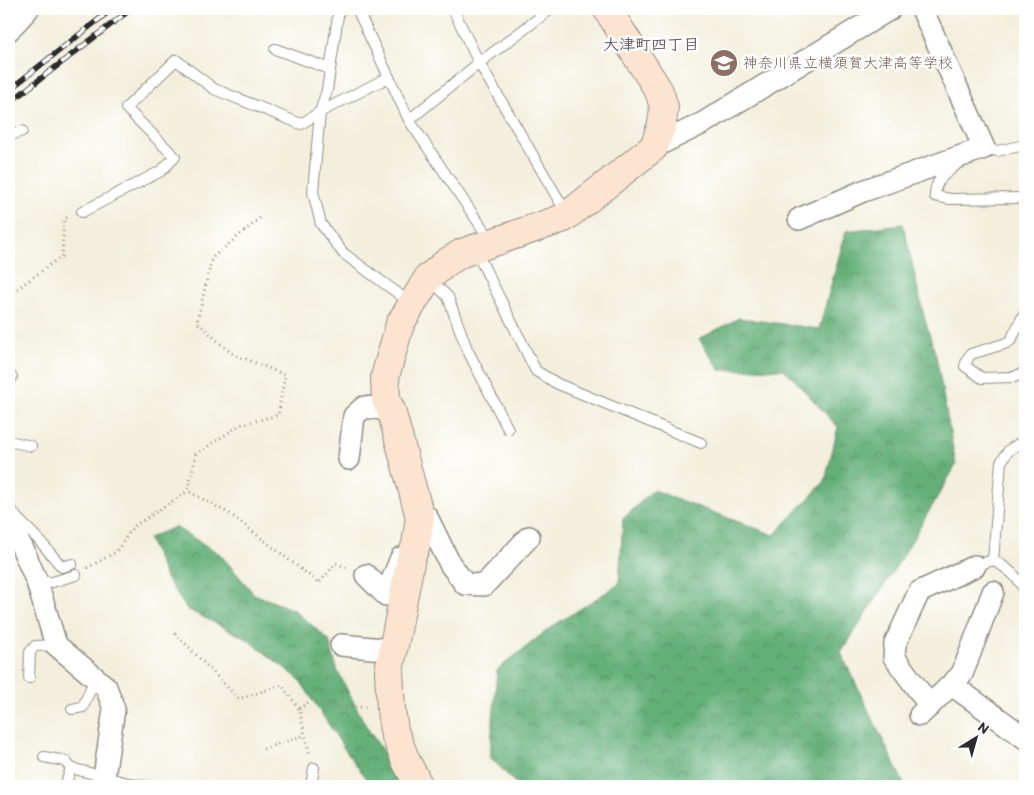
<svg xmlns="http://www.w3.org/2000/svg" width="1034" height="795" viewBox="0 0 1034 795" font-family="Itim,'Klee One',sans-serif">
  <style>
    .forest { fill: url(#forest-crowns); stroke: #486e52 }
    .lines { fill: none; stroke-linecap: round; stroke-linejoin: round }
    .stream { stroke: #4ab2c9; stroke-width: 5.5 }
    .lane-casing { stroke: #8f8d84; stroke-width: 12 }
    .street-casing { stroke: #8f8d84; stroke-width: 24 }
    .secondary-casing { stroke: #8f8d84; stroke-width: 30 }
    .path { stroke: #8f8d84; stroke-width: 3; stroke-dasharray: 1 4; stroke-linecap: butt }
    .lane { stroke: #fff; stroke-width: 10 }
    .street { stroke: #fff; stroke-width: 21 }
    .secondary { stroke: #fde4d1; stroke-width: 28 }
    .rail-casing { stroke: #2b2b2b; stroke-width: 5.5 }
    .rail { stroke: #fff; stroke-width: 4; stroke-dasharray: 11; stroke-linecap: butt }
    .labels { text-anchor: middle; dominant-baseline: central; stroke-width: 5; stroke-linejoin: round; paint-order: stroke }
    .education-label { font-size: 15px; fill: #785e54; stroke: #fff; text-anchor: start }
    .neighbourhood-label { font-size: 16px; font-weight: bold; fill: #665660; stroke: #fff }
  </style>
  <defs>
    <pattern id="forest-crowns" width="20" height="18" patternUnits="userSpaceOnUse" patternTransform="scale(1.25)"><rect width="20" height="18" fill="#65b079"/><path d="M2 6a3 3 0 1 1 6 0M12 15a3 3 0 1 1 6 0" fill="none" stroke="#538f63"/></pattern>
  </defs>
  <rect width="100%" height="100%" fill="#fff"/>
  <filter id="ink" filterUnits="userSpaceOnUse"><feTurbulence type="fractalNoise" baseFrequency=".02" numOctaves="2"/><feDisplacementMap in="SourceGraphic" scale="10" xChannelSelector="R" yChannelSelector="G"/><feConvolveMatrix kernelMatrix="1 2 1 2 8 2 1 2 1" color-interpolation-filters="sRGB"/></filter>
  <filter id="wash" filterUnits="userSpaceOnUse"><feTurbulence type="fractalNoise" baseFrequency=".0096" numOctaves="4" result="noise"/><feDisplacementMap in="SourceGraphic" scale="20" xChannelSelector="R" yChannelSelector="G"/><feGaussianBlur stdDeviation="1.12" result="paint"/><feColorMatrix in="noise" values="0 0 0 0 0 0 0 0 0 0 0 0 0 0 0 0 0 1.4 0 .05"/><feComposite in="paint" operator="in"/></filter>
  <g filter="url(#wash)">
    <rect width="100%" height="100%" fill="#f3efdc"/>
    <g class="forest">
      <polygon points="903,224 925,320 936,356 956,465 904,554 841,653 905,786 518,786 490,757 497,670 550,628 619,584 623,519 653,490 774,535 825,481 838,427 784,369 720,370 699,339 739,318 819,329 846,231"/>
      <polygon points="175,527 220,554 254,594 294,610 329,640 337,670 366,726 406,786 371,786 344,748 299,679 247,639 187,609 167,580 148,538"/>
    </g>
    <g class="lines">
      <polyline class="stream" points="135,780 159,786"/>
    </g>
  </g>
  <g filter="url(#ink)">
    <g class="lines">
      <defs>
        <g id="lane">
          <polyline points="339,9 327,90 320,112 313,192 321,224 343,253 411,303"/>
          <polyline points="357,9 409,120 491,241"/>
          <polyline points="453,9 479,63 567,214"/>
          <polyline points="275,49 330,69"/>
          <polyline points="409,120 479,63 551,9"/>
          <polyline points="9,136 22,131"/>
          <polyline points="984,148 997,151 1025,145"/>
          <path d="M955 166C944 175 935 180 935 196L950 199 1025 198"/>
          <polyline points="82,212 161,171 175,157 126,108 176,60 214,89 301,124 320,112 389,77"/>
          <polyline points="475,249 536,371 558,384 701,443"/>
          <polyline points="429,278 448,297 467,349 508,429"/>
          <polyline points="1025,312 1011,340 1007,343 971,354 968,358 965,366 982,378 1014,377 1025,372"/>
          <polyline points="9,382 12,377"/>
          <polyline points="9,441 31,446"/>
          <polyline points="9,506 17,518 39,540 62,567 72,564"/>
          <polyline points="993,560 1001,462 1009,450 1025,440"/>
          <path d="M975 566 993 560C1007 568 1018 576 1025 591"/>
          <polyline points="37,582 52,582 76,575"/>
          <polyline points="29,678 30,652 35,646 56,645"/>
          <polyline points="72,709 83,707 95,678"/>
          <polyline points="44,757 65,761 71,768"/>
          <polyline points="65,786 71,768 139,786"/>
          <polyline points="311,786 314,768"/>
        </g>
        <g id="street">
          <polyline points="9,30 28,9"/>
          <polyline points="654,147 703,123 890,9"/>
          <polyline points="799,219 863,191 984,148 922,9"/>
          <polyline points="349,459 354,416 364,407 391,410"/>
          <polyline points="420,517 427,517 450,564 465,584 484,585 529,537"/>
          <polyline points="9,525 22,547 37,582 56,645 106,687 114,709 104,777"/>
          <polyline points="366,575 386,595 401,558 408,558"/>
          <polyline points="341,645 393,650"/>
          <polyline points="952,685 1025,738"/>
          <polyline points="930,706 894,657 895,644 919,592 975,566"/>
          <polyline points="920,715 962,674 993,592"/>
        </g>
        <polyline id="secondary" points="419,786 406,761 394,731 391,709 389,671 411,558 416,545 420,517 391,410 386,400 385,377 400,324 428,278 447,262 462,253 564,218 654,147 662,124 664,107 659,91 607,9"/>
      </defs>
      <use href="#lane" class="lane-casing"/>
      <use href="#street" class="street-casing"/>
      <use href="#secondary" class="secondary-casing"/>
      <g class="path">
        <polyline points="260,218 212,258 197,322 231,353 285,375 278,415 240,425 196,454 188,491 230,514 319,583 336,563 348,568"/>
        <polyline points="9,295 62,256 64,219 69,217"/>
        <polyline points="87,568 116,552 133,527 188,491"/>
        <polyline points="175,633 239,699 282,685 299,709 310,756"/>
        <polyline points="299,709 312,700 332,707 369,707"/>
        <polyline points="263,749 305,735"/>
      </g>
      <use href="#lane" class="lane"/>
      <use href="#street" class="street"/>
      <use href="#secondary" class="secondary"/>
      <defs>
        <g id="rail">
          <polyline points="9,90 112,9"/>
          <polyline points="9,103 131,9"/>
        </g>
      </defs>
      <use href="#rail" class="rail-casing"/>
      <use href="#rail" class="rail"/>
    </g>
  </g>
  <defs>
    <symbol id="school-disc" viewBox="-11 -11 22 22"><circle r="9.5" fill="#8d6e63" stroke="#fff"/><path d="M0-5L7-2L0 1L-7-2ZM-4 1L0 2.5L4 1V4Q0 6-4 4Z" fill="#fff"/></symbol>
  </defs>
  <g fill-rule="evenodd">
    <use href="#school-disc" x="708" y="47" width="32" height="32"/>
  </g>
  <g class="labels">
    <g class="education-label">
      <text x="743" y="63">神奈川県立横須賀大津高等学校</text>
    </g>
    <g class="neighbourhood-label">
      <text x="651" y="44">大津町四丁目</text>
    </g>
  </g>
  <rect width="1034" height="795" fill="none" stroke="#fff" stroke-width="30"/>
  <g transform="translate(976 738) rotate(37)" stroke="#ffffff" stroke-width="4" paint-order="stroke">
  <path d="M0-4L9 19L0 12L-9 19Z" fill="#2b2b2b"/>
  <text y="-8" font-size="14" font-weight="bold" text-anchor="middle" fill="#2b2b2b">N</text>
  </g>
</svg>
